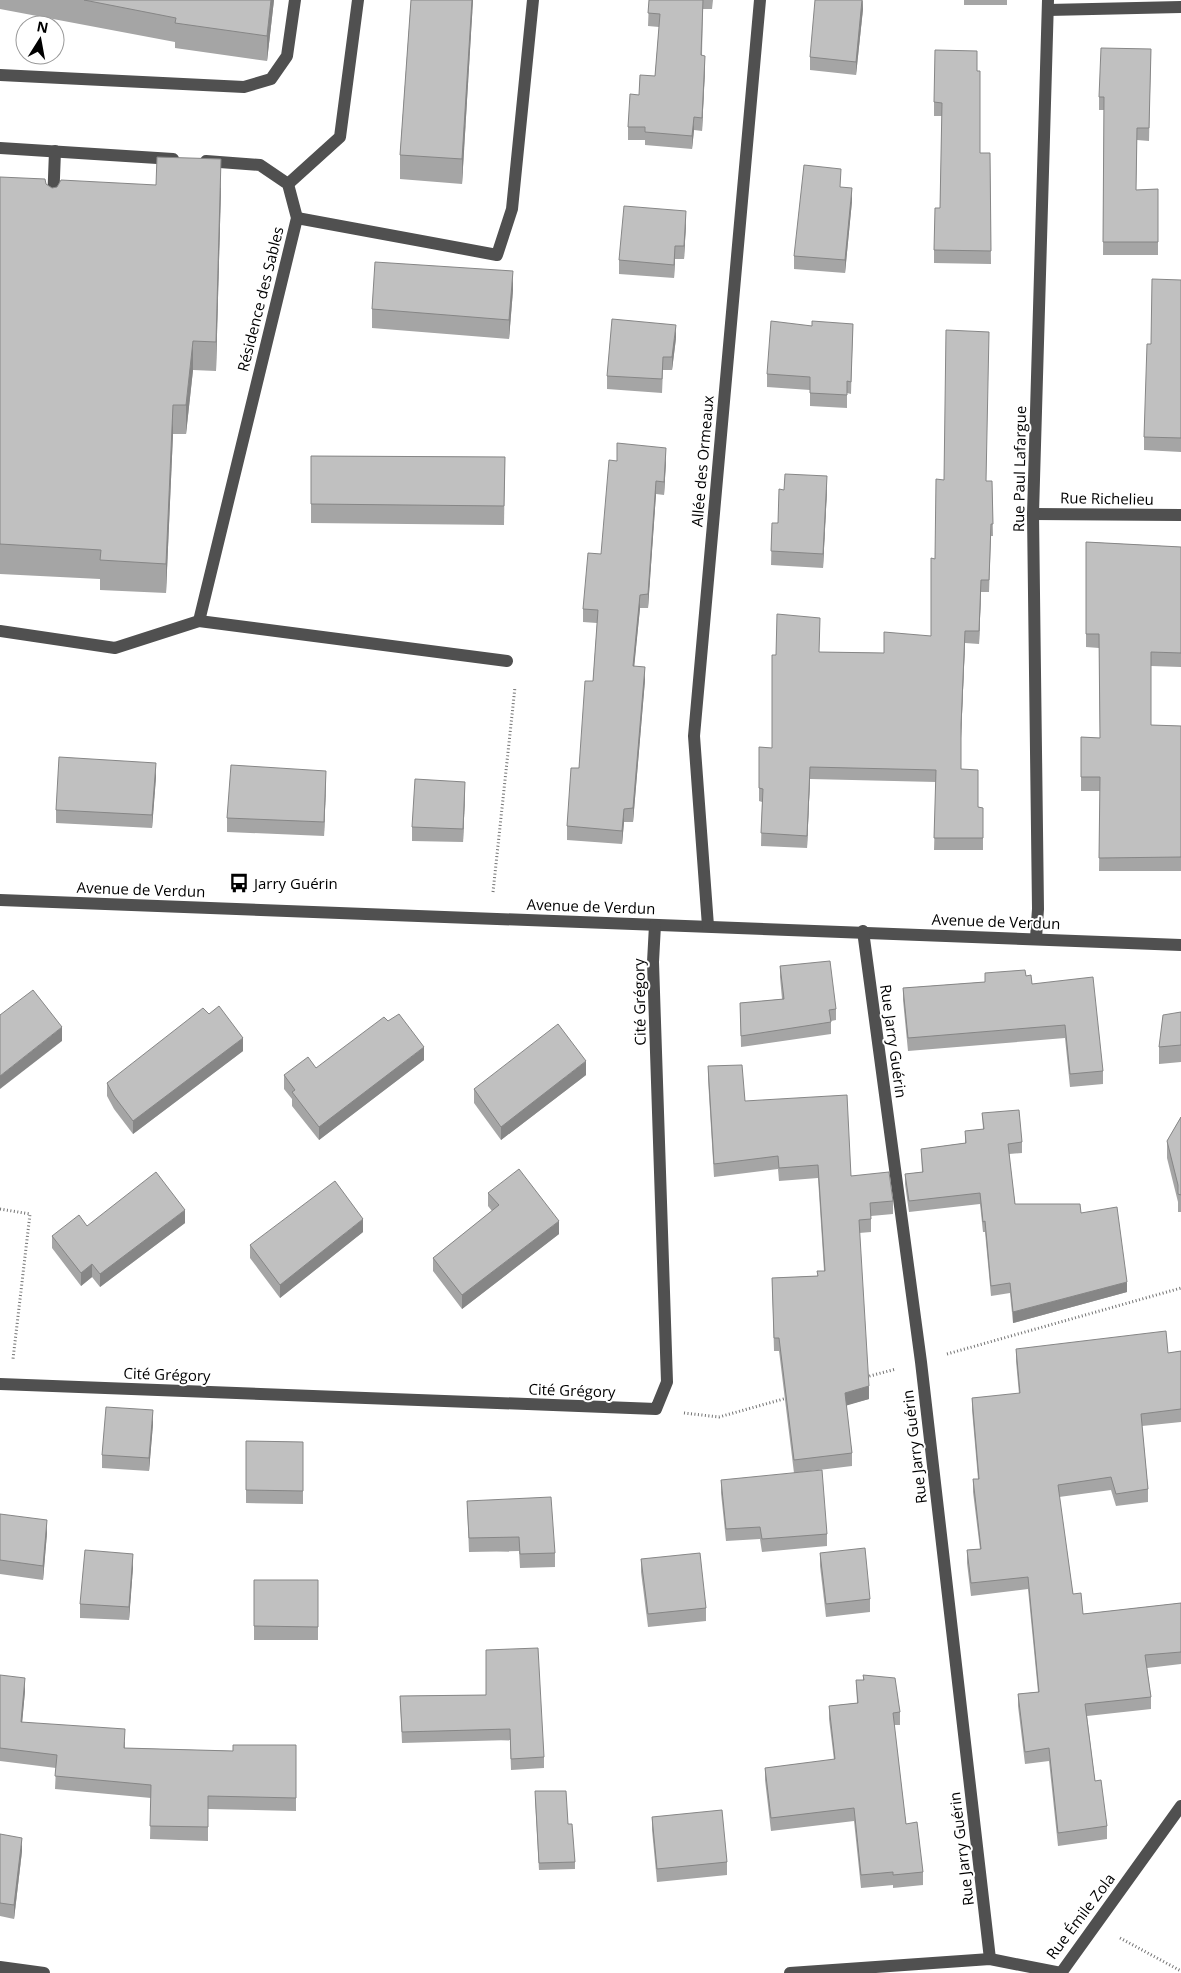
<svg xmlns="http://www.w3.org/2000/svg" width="1181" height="1973" viewBox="0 0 1181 1973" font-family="'Open Sans',sans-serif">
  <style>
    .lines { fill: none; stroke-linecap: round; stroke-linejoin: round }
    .path { stroke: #727272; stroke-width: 3; stroke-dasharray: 1 2.5; stroke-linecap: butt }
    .minor { stroke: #505050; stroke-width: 12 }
    .wall { fill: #a5a5a5 }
    .shaded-wall { fill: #868686 }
    .building { fill: #c0c0c0; stroke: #868686 }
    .labels { text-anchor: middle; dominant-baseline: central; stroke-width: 4; stroke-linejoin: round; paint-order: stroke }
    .street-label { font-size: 15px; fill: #000; stroke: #fff }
    .poi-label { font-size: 15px; fill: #000; stroke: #fff; text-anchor: start }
  </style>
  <rect width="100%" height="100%" fill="#fff"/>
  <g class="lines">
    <g class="path">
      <polyline points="493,892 515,687"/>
      <polyline points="0,1209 30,1214 13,1359"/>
      <polyline points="947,1354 1181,1288"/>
      <polyline points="866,1377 896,1369"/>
      <polyline points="684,1413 719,1417 787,1398"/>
      <polyline points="1120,1938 1181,1971"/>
    </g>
    <g class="minor">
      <polyline points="1048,10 1181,7"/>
      <polyline points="0,75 244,87 271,79 287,56 295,0"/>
      <polyline points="0,148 173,159"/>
      <polyline points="288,184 340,137 358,0"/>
      <polyline points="53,204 55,151"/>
      <polyline points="297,218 497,255 512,209 533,0"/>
      <polyline points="1033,514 1181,515"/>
      <polyline points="199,621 297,218 288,184 260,165 206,161"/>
      <polyline points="0,631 115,648 199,621 507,661"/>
      <polyline points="0,900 1181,945"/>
      <polyline points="708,926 694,736 760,0"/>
      <polyline points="863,931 921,1362 990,1959"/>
      <polyline points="1036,938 1038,909 1033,514 1048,0"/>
      <polyline points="0,1384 656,1409 667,1382 653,962 655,925"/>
      <polyline points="0,1967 44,1973"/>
      <polyline points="790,1973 990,1959 1061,1973"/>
      <polyline points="1061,1973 1181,1806"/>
    </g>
  </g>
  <g class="wall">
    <polygon points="0,0 274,0 267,61 175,48 175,42 0,9"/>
    <polygon points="411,0 473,0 462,184 400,179 400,155"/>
    <polygon points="649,0 713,0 712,9 703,9 702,55 705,69 702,131 694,130 692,149 645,145 645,140 628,140 628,127 639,95 655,76 659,27 648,26"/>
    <polygon points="863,0 863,9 856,75 810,70 810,57"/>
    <rect x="964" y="0" width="43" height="5"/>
    <polygon points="1151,49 1149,141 1137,140 1136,190 1158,189 1158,255 1103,255 1104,110 1099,110 1099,97"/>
    <polygon points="977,71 980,153 990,153 991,264 934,263 934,250 940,208 942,116 934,116 934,102"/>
    <polygon points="0,177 46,184 52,188 156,185 221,188 216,371 193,370 186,434 173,434 166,593 100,590 100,579 0,574"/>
    <polygon points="852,201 845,273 794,269 794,256"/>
    <polygon points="686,224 684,259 675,259 674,278 619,274 619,260"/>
    <polygon points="1181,280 1181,452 1144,450 1144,437 1151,344"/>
    <polygon points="513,290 509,339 372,328 372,309"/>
    <polygon points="853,324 851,394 847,393 847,408 810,406 810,390 767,387 767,374 812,326"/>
    <polygon points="676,338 672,370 663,370 662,393 607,389 607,376"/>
    <polygon points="311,456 505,457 504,525 311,523"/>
    <polygon points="666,461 664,495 656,494 648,608 640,608 634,666 645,680 633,822 624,822 622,844 567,840 567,826 579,768 593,681 597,623 583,622 583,609 601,554"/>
    <polygon points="986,481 992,481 993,536 991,536 989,592 981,592 979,644 965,643 961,738 961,769 978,807 983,808 983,850 934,850 936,782 810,779 807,848 761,846 762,802 759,801 759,747 772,748 776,655 820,652 884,653 931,636 935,559"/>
    <polygon points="784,490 827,490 823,568 771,565 772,523 778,523"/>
    <polygon points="1086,542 1181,547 1181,667 1151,666 1151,725 1181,726 1181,871 1099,871 1100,791 1081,791 1081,737 1100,738 1099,648 1086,647"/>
    <polygon points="156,777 152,828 56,823 56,810"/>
    <polygon points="326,784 324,836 227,832 227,818"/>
    <polygon points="465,795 463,842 412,841 412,827"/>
    <polygon points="780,966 836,1009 836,1020 831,1021 831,1034 741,1047 740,1003 782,999 780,977"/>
    <polygon points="985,973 1026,976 1103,1071 1103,1084 1070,1087 1065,1038 908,1051 903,1000 903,988 985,982"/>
    <polygon points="1181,1012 1181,1062 1159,1064 1159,1047"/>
    <polygon points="209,1014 243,1051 133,1134 114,1109 107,1096 107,1083"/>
    <polygon points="424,1060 319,1140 292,1106 292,1099 284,1089 284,1075 316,1068"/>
    <polygon points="708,1066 745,1101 851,1176 893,1201 893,1214 871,1216 871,1232 859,1233 869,1399 846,1405 852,1453 852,1466 794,1473 779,1351 774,1351 772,1278 817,1276 824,1271 818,1178 779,1181 778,1169 714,1177 708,1079"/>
    <polygon points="586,1075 501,1140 474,1103 474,1089"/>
    <polygon points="982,1113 1022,1142 1022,1153 1009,1154 1015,1204 1081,1213 1127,1292 1013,1323 1010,1293 991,1296 985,1232 983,1232 980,1204 909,1212 905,1184 905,1174 922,1172 921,1149 965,1143 965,1131 983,1129"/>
    <polygon points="1181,1117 1181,1212 1178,1212 1178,1202 1167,1158 1167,1141"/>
    <polygon points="488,1193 559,1234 462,1309 433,1271 433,1258 492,1211 488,1206"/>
    <polygon points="185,1223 100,1287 92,1277 81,1286 52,1248 52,1236 87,1226"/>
    <polygon points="363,1232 280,1298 250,1258 250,1245"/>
    <polygon points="1016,1349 1168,1353 1181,1351 1181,1422 1142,1426 1148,1489 1148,1502 1116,1506 1111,1490 1059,1497 1073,1594 1083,1614 1181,1603 1181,1664 1147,1668 1151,1697 1151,1709 1087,1716 1095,1781 1107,1826 1107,1839 1058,1846 1049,1761 1025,1764 1018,1706 1018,1694 1038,1692 1028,1589 971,1596 967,1563 967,1550 980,1549 973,1492 973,1479 978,1479 972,1410 972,1398 1019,1394 1016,1361"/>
    <polygon points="153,1424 149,1471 102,1468 102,1455"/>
    <polygon points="246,1441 303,1442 303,1504 246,1503"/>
    <polygon points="721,1480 827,1534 827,1546 762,1552 760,1539 726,1541 721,1493"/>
    <polygon points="467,1501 555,1553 555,1567 520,1568 519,1551 469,1552"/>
    <polygon points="0,1514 47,1533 43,1580 0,1574"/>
    <polygon points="820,1553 870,1599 870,1612 826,1617 820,1566"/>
    <polygon points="641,1559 706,1608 706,1621 648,1627 641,1572"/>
    <polygon points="133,1567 129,1620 80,1618 80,1604"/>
    <rect x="254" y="1580" width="64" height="60"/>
    <polygon points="0,1675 25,1691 22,1722 125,1742 125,1748 233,1751 296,1745 296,1811 208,1809 208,1841 150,1839 151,1798 55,1789 56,1768 0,1761"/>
    <polygon points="863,1675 900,1712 900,1725 894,1725 906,1824 923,1872 923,1885 893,1888 893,1885 861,1888 854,1821 771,1831 765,1780 765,1768 834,1760 829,1719 829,1706 857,1703 856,1680 863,1680"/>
    <polygon points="486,1695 544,1757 544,1768 511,1770 510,1740 402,1743 400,1696"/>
    <polygon points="535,1798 568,1824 575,1862 575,1869 539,1870"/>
    <polygon points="652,1817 727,1862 727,1875 657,1882 652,1830"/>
    <polygon points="0,1834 22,1851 14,1919 0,1916"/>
  </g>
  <g class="shaded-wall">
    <polygon points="271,0 274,0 267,61 267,36"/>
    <polygon points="472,0 473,0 462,184 462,159"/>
    <polygon points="862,0 863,9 856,75 856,62"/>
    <polygon points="705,56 705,69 702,131 702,118"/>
    <polygon points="694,117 694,130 692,149 692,136"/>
    <polygon points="221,159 221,188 216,371 216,342"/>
    <polygon points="852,188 852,201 845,273 845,260"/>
    <polygon points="686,211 686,224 684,259 684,246"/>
    <polygon points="675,246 675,259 674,278 674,265"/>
    <polygon points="513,271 513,290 509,339 509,320"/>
    <polygon points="676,325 676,338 672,370 672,357"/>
    <polygon points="193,341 193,370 186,434 186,405"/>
    <polygon points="173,405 173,434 166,593 166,564"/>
    <polygon points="666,448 666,461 664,495 664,482"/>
    <polygon points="827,476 827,490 823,568 823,554"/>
    <polygon points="656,481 656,494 648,608 648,594"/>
    <polygon points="981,580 981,592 979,644 979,631"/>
    <polygon points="640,595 640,608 633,679 633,666"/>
    <polygon points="965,631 965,643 961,738 961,725"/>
    <polygon points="645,667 645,680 633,822 633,808"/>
    <polygon points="156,763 156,777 152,828 152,815"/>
    <polygon points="810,767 810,779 807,848 807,836"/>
    <polygon points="326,771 326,784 324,836 324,822"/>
    <polygon points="465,782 465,795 463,842 463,829"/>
    <polygon points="624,809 624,822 622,844 622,831"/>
    <polygon points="62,1027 62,1041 0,1089 0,1076"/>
    <polygon points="243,1038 243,1051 133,1134 133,1121"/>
    <polygon points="424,1047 424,1060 319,1140 319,1127"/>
    <polygon points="586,1061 586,1075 501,1140 501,1127"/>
    <polygon points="185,1210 185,1223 100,1287 100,1274"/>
    <polygon points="363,1219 363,1232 280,1298 280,1285"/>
    <polygon points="559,1221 559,1234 462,1309 462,1295"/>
    <polygon points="92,1264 92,1277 81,1286 81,1273"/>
    <polygon points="1127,1282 1127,1292 1013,1323 1013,1312"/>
    <polygon points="869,1386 869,1399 845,1406 845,1393"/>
    <polygon points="153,1410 153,1424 149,1471 149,1458"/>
    <polygon points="47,1520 47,1533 43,1580 43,1566"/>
    <polygon points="133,1554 133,1567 129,1620 129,1607"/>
    <polygon points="25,1678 25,1691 21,1735 21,1722"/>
    <polygon points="22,1838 22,1851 14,1919 14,1905"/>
  </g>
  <g class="building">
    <polygon points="84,0 271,0 267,36 175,23 176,18"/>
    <polygon points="411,0 472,0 462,159 400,155"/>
    <polygon points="649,0 703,0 701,55 705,56 702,118 694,117 692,136 645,132 645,127 628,127 630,94 639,95 640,75 655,76 660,14 648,13"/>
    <polygon points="815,0 862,0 856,62 810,57"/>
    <polygon points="1101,48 1151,49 1149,128 1137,128 1136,190 1158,189 1158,242 1103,242 1104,97 1099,97"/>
    <polygon points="935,50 977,51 977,71 980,71 980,153 990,153 991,251 934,250 935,208 940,208 942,103 934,102"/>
    <polygon points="157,157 221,159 216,342 193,341 186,405 173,405 166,564 100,560 101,550 0,544 0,177 45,179 46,184 52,188 57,187 61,180 156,185"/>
    <polygon points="804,165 841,169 840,187 852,188 845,260 794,256"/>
    <polygon points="624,206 686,211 684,246 675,246 674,265 619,260"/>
    <polygon points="375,262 513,271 509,320 372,309"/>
    <polygon points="1152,279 1181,280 1181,438 1144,437 1147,344 1151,344"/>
    <polygon points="612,319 676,325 672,357 663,357 662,379 607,376"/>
    <polygon points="771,321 812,326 812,321 853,324 851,382 847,381 847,395 810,393 810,377 767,374"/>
    <polygon points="946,330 989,332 986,481 992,481 993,524 991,524 989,580 981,580 979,631 965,631 961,725 961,769 978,770 978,807 983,808 983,838 934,838 936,770 810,767 807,836 761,833 763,789 759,788 759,747 772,748 772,655 776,655 777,614 820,618 819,652 884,653 884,632 931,636 931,558 935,559 936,479 944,480"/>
    <polygon points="617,443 666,448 664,482 656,481 648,594 640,595 633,666 645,667 633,808 624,809 622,831 567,826 571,768 579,768 585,681 593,681 598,610 583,609 588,553 601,554 609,460 617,461"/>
    <polygon points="311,456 505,457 504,506 311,504"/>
    <polygon points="785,474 827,476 823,554 771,551 772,523 778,523 779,489 784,490"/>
    <polygon points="1086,542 1181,547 1181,653 1151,652 1151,725 1181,726 1181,857 1099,858 1100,777 1081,777 1081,737 1100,738 1099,634 1086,634"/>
    <polygon points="59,757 156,763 152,815 56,810"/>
    <polygon points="231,765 326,771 324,822 227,818"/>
    <polygon points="415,779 465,782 463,829 412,827"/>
    <polygon points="830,961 836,1009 829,1010 831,1022 741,1036 740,1003 784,999 780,966"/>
    <polygon points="1025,970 1026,976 1031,975 1032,984 1093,977 1103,1071 1070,1074 1065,1025 908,1038 903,988 985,982 985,973"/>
    <polygon points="33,990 62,1027 0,1076 0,1015"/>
    <polygon points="219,1006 243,1038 133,1121 114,1096 107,1083 203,1008 209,1014"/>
    <polygon points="1181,1012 1181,1045 1159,1047 1163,1015"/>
    <polygon points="399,1014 424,1047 319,1127 292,1092 295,1090 284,1075 308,1057 316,1068 384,1017 388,1021"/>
    <polygon points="558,1024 586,1061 501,1127 474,1089"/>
    <polygon points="742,1065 745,1101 847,1095 851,1176 889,1172 893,1201 870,1203 871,1219 859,1220 869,1386 845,1393 852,1453 794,1460 779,1338 774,1338 772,1278 818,1276 817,1271 825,1271 818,1165 779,1168 778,1156 714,1164 708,1066"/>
    <polygon points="1019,1110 1022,1142 1008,1144 1015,1204 1080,1204 1081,1213 1117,1207 1127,1282 1013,1312 1010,1283 991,1286 985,1221 983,1222 980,1193 909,1201 905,1174 923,1172 921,1149 966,1143 965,1131 984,1129 982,1113"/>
    <polygon points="1181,1117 1181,1195 1178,1194 1178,1185 1167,1141"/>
    <polygon points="519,1169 559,1221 462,1295 433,1258 499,1205 488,1193"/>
    <polygon points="156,1172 185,1210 100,1274 92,1264 81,1273 52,1236 79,1215 87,1226"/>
    <polygon points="335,1181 363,1219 280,1285 250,1245"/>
    <polygon points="1166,1331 1168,1353 1181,1351 1181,1409 1141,1414 1148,1489 1116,1494 1111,1477 1058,1485 1073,1594 1081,1593 1083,1614 1181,1603 1181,1652 1145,1655 1151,1697 1085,1704 1095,1781 1101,1780 1107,1826 1058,1833 1049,1748 1025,1752 1018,1694 1039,1692 1028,1577 971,1583 967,1550 981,1549 973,1479 979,1479 972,1398 1020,1393 1016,1349"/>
    <polygon points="106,1407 153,1410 149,1458 102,1455"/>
    <polygon points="246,1441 303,1442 303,1491 246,1490"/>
    <polygon points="822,1470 827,1534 762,1539 760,1527 726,1529 721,1480"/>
    <polygon points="551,1497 555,1553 520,1554 519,1537 469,1538 467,1501"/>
    <polygon points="0,1514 47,1520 43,1566 0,1560"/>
    <polygon points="865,1548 870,1599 826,1604 820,1553"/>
    <polygon points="85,1550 133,1554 129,1607 80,1604"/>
    <polygon points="700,1553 706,1608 648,1614 641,1559"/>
    <polygon points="254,1580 318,1580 318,1627 254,1626"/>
    <polygon points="538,1648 544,1757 511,1759 510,1729 402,1732 400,1696 486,1695 486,1650"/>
    <polygon points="0,1675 25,1678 21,1722 125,1729 124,1748 233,1751 233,1745 296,1745 296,1798 208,1796 208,1827 150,1826 151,1785 55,1776 57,1755 0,1748"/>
    <polygon points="863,1675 895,1678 900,1712 893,1713 906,1824 917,1822 923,1872 893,1875 893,1872 861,1875 854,1808 771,1818 765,1768 835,1759 829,1706 858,1703 856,1680 864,1680"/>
    <polygon points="535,1791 566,1791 568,1824 572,1824 575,1862 539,1863"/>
    <polygon points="722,1810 727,1862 657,1869 652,1817"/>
    <polygon points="0,1834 22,1838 14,1905 0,1903"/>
  </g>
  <defs>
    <symbol id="bus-bare" viewBox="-9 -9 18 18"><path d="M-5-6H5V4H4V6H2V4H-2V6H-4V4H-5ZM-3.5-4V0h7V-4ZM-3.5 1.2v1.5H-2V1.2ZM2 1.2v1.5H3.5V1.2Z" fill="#000" stroke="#fff" stroke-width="2.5" paint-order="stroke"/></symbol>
  </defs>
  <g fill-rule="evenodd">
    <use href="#bus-bare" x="225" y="869" width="28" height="28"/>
  </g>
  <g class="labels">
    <g class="street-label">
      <text transform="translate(260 299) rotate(-76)">Résidence des Sables</text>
      <text transform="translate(702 461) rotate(-85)">Allée des Ormeaux</text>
      <text transform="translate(1019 469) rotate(-89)">Rue Paul Lafargue</text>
      <text transform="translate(1107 498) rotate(1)">Rue Richelieu</text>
      <text transform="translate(141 889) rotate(2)">Avenue de Verdun</text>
      <text transform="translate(591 906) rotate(2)">Avenue de Verdun</text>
      <text transform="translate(996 921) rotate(2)">Avenue de Verdun</text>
      <text transform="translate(639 1002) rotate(-91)">Cité Grégory</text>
      <text transform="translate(894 1041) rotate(82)">Rue Jarry Guérin</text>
      <text transform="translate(167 1374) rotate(2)">Cité Grégory</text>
      <text transform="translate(572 1390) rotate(2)">Cité Grégory</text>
      <text transform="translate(914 1447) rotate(-97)">Rue Jarry Guérin</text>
      <text transform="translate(961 1849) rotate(-97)">Rue Jarry Guérin</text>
      <text transform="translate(1080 1916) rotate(-53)">Rue Émile Zola</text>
    </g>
    <g class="poi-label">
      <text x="254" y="883">Jarry Guérin</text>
    </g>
  </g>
  <g transform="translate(40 40) rotate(11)"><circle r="24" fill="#ffffff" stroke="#999999"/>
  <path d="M0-4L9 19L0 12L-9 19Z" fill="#000000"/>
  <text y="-8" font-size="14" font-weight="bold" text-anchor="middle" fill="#000000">N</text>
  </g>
</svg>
